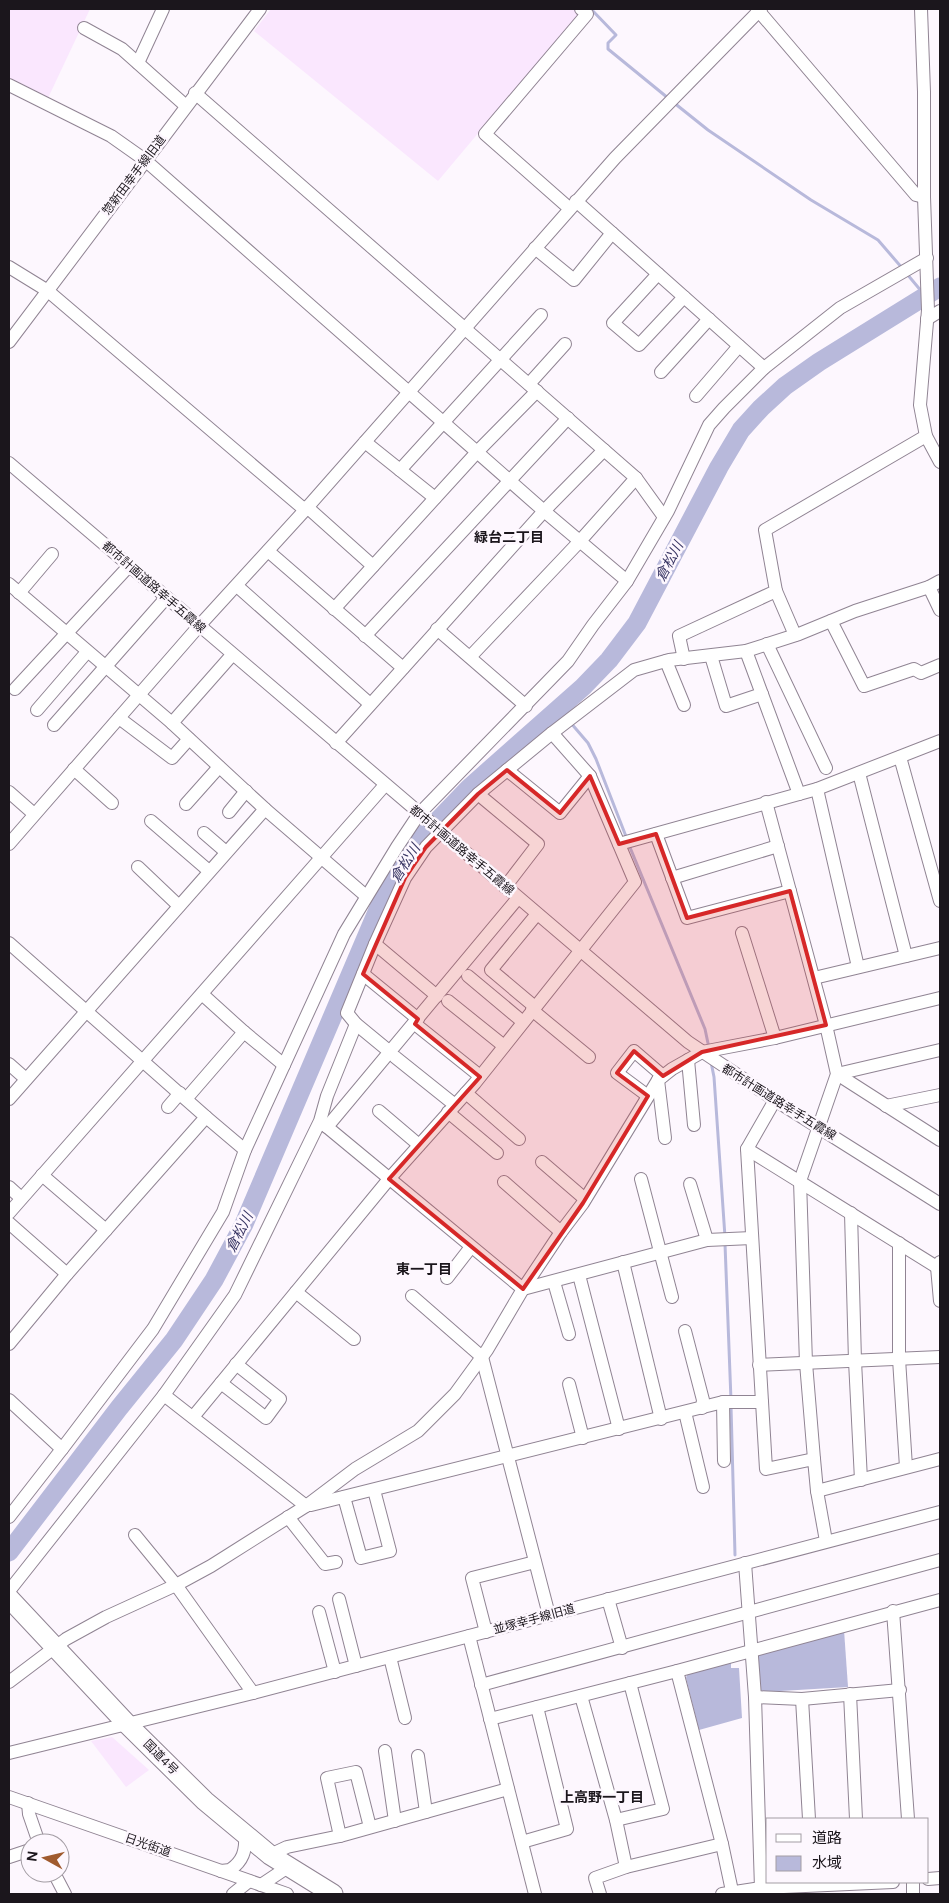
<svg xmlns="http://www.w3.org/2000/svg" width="949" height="1903" viewBox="0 0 949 1903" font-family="'DM Sans','Noto Sans JP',sans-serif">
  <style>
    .built { fill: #fae7fe }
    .water { fill: #b8b9db }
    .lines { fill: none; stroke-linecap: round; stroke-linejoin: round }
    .stream { stroke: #b8b9db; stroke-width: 3 }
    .river { stroke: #b8b9db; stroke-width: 19 }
    .minor-casing { stroke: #908493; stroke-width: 14 }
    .highway-casing { stroke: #908493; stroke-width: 21 }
    .minor { stroke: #fff; stroke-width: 12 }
    .highway { stroke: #fff; stroke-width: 19 }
    .marked { fill: #d62828; fill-opacity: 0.2; stroke: #d62828; stroke-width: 4; stroke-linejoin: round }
    .labels { text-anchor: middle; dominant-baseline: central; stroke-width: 5; stroke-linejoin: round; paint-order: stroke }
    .street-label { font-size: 12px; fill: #1b161c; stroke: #fdf7fe }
    .neighbourhood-label { font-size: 14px; font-weight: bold; fill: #1b161c; stroke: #fdf7fe }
    .water-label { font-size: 14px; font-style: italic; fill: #383563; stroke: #fdf7fe }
  </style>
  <rect width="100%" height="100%" fill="#fdf7fe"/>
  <g class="built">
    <polygon points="9,9 90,9 48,98 9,79"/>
    <polygon points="271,9 574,9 579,13 438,181 254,31"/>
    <polygon points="112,1737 149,1770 126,1787 91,1741"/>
  </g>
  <g class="water">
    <polygon points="844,1630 848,1687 764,1692 757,1688 757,1658 760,1652"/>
    <polygon points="731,1660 731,1668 739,1668 742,1718 699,1730 686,1678 688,1671"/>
  </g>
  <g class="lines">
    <g class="stream">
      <polyline points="591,9 616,35 608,43 608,49 668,98"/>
      <polyline points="673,102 708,130 811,200 878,240 903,269"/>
      <polyline points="907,274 922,292"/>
      <polyline points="558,709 566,718"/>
      <polyline points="570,722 588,743 596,759 627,839"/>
      <polyline points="629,845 705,1029 709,1048"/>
      <polyline points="711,1062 714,1077 725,1237"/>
      <polyline points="725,1244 731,1400"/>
      <polyline points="731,1406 735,1555"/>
    </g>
    <polyline class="river" points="9,1552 119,1408 174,1340 214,1280 244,1224 383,898 420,839 469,788 583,687 609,660 637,623 719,467 741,430 761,408 785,386 819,362 940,287"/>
    <defs>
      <g id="minor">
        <polyline points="757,9 916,195 924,197"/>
        <polyline points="921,9 924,92 924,197 928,310 920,405 926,436 940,462"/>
        <polyline points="84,28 122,49 186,106"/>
        <polyline points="138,63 163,9"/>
        <polyline points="9,85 111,136 145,160 544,511 627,581"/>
        <polyline points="195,93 636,478 664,517"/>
        <polyline points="576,201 764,368"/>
        <polyline points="569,208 485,134 587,14 581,9"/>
        <polyline points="535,248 574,280 612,233"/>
        <polyline points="9,267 48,291 305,510"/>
        <polyline points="658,274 613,323 639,345 684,297"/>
        <polyline points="927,319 940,311"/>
        <polyline points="9,342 260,9"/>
        <polyline points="661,372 709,319"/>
        <polyline points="529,384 565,344"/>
        <polyline points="696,396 739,346"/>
        <polyline points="365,442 435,498"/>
        <polyline points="9,463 688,1042 775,1100 940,1204"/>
        <polyline points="400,470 541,315"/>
        <polyline points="307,507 373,566"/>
        <polyline points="268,551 403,668"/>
        <polyline points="9,584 172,723 265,809 366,896"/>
        <polyline points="237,586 370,704"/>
        <polyline points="929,587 940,610"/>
        <polyline points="776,591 795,635"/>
        <polyline points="19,593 52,554"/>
        <polyline points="334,609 478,451 537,391"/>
        <polyline points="831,621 864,686 914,669 921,673 940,665"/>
        <polyline points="437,629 526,706"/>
        <polyline points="365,636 568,418"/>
        <polyline points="767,644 826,768"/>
        <polyline points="746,651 799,794"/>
        <polyline points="711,656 726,706 762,694"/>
        <polyline points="470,657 580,541 636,478"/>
        <polyline points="684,659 679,636 776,591 765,530 926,436"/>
        <polyline points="666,661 684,705"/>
        <polyline points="15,689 129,566"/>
        <polyline points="37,710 87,652"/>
        <polyline points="119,718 172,758 189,739"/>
        <polyline points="172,723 232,655"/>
        <polyline points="54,725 166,598"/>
        <polyline points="336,743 544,511 604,450"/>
        <polyline points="900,757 940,901"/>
        <polyline points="74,769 112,803"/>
        <polyline points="507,770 560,813 590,776"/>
        <polyline points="859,773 906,956"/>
        <polyline points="817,789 858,967"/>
        <polyline points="9,792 34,814"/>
        <polyline points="478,794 538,844 505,887"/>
        <polyline points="766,802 826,1025 837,1074 800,1181 806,1363 814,1459"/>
        <polyline points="186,804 219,767"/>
        <polyline points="229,812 246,791"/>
        <polyline points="151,821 209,871"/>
        <polyline points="204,833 226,852"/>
        <polyline points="656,834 687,918 790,891"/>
        <polyline points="9,844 199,626 305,510 615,158 761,9"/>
        <polyline points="619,844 817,789 940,741"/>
        <polyline points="138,867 179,906"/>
        <polyline points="672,878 778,846"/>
        <polyline points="742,933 775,1038"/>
        <polyline points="9,943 206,1117 67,1274 9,1344"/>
        <polyline points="375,944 437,996"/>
        <polyline points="363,974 418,1019"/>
        <polyline points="468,976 523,1022"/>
        <polyline points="814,978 940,948"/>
        <polyline points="202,994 244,1032"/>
        <polyline points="448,1001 504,1046"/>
        <polyline points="535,1007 491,970 537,914"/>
        <polyline points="532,1010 589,1057"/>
        <polyline points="415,1024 480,1076"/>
        <polyline points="390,1052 356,1024 347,1013 375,944 405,878 426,847 478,794 552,733 634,670 669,660 746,651 799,634 855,611 929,587 940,581"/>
        <polyline points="395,1057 455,1105"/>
        <polyline points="688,1060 694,1125"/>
        <polyline points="9,1064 26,1079"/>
        <polyline points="837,1074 940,1140"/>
        <polyline points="837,1074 940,1050"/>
        <polyline points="658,1080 665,1138"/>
        <polyline points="466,1093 519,1139"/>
        <polyline points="648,1096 617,1073 634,1051 663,1076"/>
        <polyline points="9,1099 265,809"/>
        <polyline points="186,1099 244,1032 284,1065"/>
        <polyline points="775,1100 747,1149 766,1469 814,1459 817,1491 940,1459"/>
        <polyline points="886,1106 940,1095"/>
        <polyline points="168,1107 180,1093"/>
        <polyline points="379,1111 419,1145"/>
        <polyline points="448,1112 497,1153"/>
        <polyline points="206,1117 245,1150"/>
        <polyline points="321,1122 523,1289"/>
        <polyline points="327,1127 518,898"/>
        <polyline points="747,1149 940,1269"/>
        <polyline points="542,1162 585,1199"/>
        <polyline points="42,1175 106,1230"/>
        <polyline points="641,1179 672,1297"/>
        <polyline points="504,1182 561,1232"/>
        <polyline points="690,1184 707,1240"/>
        <polyline points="9,1187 21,1198"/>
        <polyline points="9,1213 385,785"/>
        <polyline points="851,1213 855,1361 861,1480"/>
        <polyline points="9,1223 67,1274"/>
        <polyline points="899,1243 899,1359 906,1467"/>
        <polyline points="623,1262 661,1419"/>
        <polyline points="940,1262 937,1267 940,1301"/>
        <polyline points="579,1275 619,1429"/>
        <polyline points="447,1278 471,1247"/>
        <polyline points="554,1282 569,1334"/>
        <polyline points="523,1289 707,1240 752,1238"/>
        <polyline points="296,1292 354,1339"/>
        <polyline points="412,1296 482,1357 549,1615"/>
        <polyline points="685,1331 703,1400 702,1408"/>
        <polyline points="759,1365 940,1357"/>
        <polyline points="221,1383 266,1418 280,1399 236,1364"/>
        <polyline points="569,1384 583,1438"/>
        <polyline points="164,1395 306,1506"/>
        <polyline points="9,1400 62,1449 9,1517"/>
        <polyline points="723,1402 724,1461"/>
        <polyline points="685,1412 703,1487"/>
        <polyline points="193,1417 389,1179 475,1083 635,882 590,776 552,733"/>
        <polyline points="62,1449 153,1329 223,1212 245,1150 344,934 397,847 419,814 568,661 593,625 627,581 668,511 709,425 724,408 764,368 840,308 927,258"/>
        <polyline points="817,1491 826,1541"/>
        <polyline points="344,1497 361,1558 390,1551 374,1490"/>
        <polyline points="311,1505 723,1402 762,1402"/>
        <polyline points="288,1517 325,1564 336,1562"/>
        <polyline points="135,1535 176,1585 253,1693"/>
        <polyline points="745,1563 755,1697 761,1888"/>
        <polyline points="9,1591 164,1395 235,1295 320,1121 327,1096 356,1024"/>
        <polyline points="339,1599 356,1666"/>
        <polyline points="608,1599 622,1648"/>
        <polyline points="893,1611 908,1819"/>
        <polyline points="319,1612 335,1672"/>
        <polyline points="486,1632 472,1578 535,1562"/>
        <polyline points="469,1636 535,1894"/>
        <polyline points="390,1657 405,1718"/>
        <polyline points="677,1671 722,1844 732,1891"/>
        <polyline points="9,1682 66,1639 106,1617 176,1585 211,1566 306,1506 355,1469 418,1431 455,1394 487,1350 523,1289 561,1232 583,1203 658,1080 672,1069 702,1052 775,1038 940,998"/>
        <polyline points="481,1685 940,1560"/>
        <polyline points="850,1694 856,1819"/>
        <polyline points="581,1696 616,1820 626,1867"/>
        <polyline points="755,1697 802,1699 900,1690"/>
        <polyline points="802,1699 809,1819"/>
        <polyline points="490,1719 677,1671 940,1600"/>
        <polyline points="385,1751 395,1821"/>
        <polyline points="9,1753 253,1693 940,1512"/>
        <polyline points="418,1756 426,1812"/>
        <polyline points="9,1797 287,1894"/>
        <polyline points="28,1803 29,1814 39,1843"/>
        <polyline points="616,1820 663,1809 630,1683"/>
        <polyline points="340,1836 327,1778 356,1772 370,1827"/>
        <polyline points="522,1842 567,1829 537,1707"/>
        <polyline points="270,1855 287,1847 340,1836 508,1789"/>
        <polyline points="9,1857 30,1850"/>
        <path d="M221 1871 230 1870C243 1861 246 1851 245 1835"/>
        <polyline points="54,1873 65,1894"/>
        <polyline points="928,1879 940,1878"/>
        <polyline points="913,1882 913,1894"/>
        <polyline points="261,1885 288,1867"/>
        <polyline points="233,1894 249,1881"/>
        <polyline points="600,1894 595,1878 626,1867 722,1844"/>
        <polyline points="722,1894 761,1888 893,1882"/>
      </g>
      <polyline id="highway" points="9,1598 128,1725 205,1801 270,1855 333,1894"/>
    </defs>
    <use href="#minor" class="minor-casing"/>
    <use href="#highway" class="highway-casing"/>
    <use href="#minor" class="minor"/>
    <use href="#highway" class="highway"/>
  </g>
  <path class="marked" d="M507 770 560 813 590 776 619 844 656 834 687 918 790 891 826 1025 702 1052 663 1076 634 1051 617 1073 648 1096 583 1203 523 1289 389 1179 480 1077 415 1024 418 1019 363 974 405 878 426 847 478 794Z"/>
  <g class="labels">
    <g class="street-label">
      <text transform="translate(134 175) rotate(-53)">惣新田幸手線旧道</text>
      <text transform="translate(154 587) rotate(41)">都市計画道路幸手五霞線</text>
      <text transform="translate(462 850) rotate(40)">都市計画道路幸手五霞線</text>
      <text transform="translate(779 1102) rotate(32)">都市計画道路幸手五霞線</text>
      <text transform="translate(534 1619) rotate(-15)">並塚幸手線旧道</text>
      <text transform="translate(161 1757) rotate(45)">国道4号</text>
      <text transform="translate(148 1845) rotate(19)">日光街道</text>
    </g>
    <g class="neighbourhood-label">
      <text x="509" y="537">緑台二丁目</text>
      <text x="424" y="1269">東一丁目</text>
      <text x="602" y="1797">上高野一丁目</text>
    </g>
    <g class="water-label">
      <text transform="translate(669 561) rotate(-62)">倉松川</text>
      <text transform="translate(405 863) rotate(-58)">倉松川</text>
      <text transform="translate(239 1232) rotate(-63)">倉松川</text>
    </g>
  </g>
  <rect width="949" height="1903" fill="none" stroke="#1b161c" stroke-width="20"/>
  <rect x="766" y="1818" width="162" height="65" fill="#fdf7fe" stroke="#a39da4"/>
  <rect x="776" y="1834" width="25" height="8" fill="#ffffff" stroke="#a39da4"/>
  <text x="812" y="1843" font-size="15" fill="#1b161c">道路</text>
  <rect x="776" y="1856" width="25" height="15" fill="#b8b9db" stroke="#a39da4"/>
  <text x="812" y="1868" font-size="15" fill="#1b161c">水域</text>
  <g transform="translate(45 1858) rotate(278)"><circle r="24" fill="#fdf7fe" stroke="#a39da4"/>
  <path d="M0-4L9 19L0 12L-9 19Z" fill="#a05b2f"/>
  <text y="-8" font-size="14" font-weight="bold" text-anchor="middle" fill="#1b161c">N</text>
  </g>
</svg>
